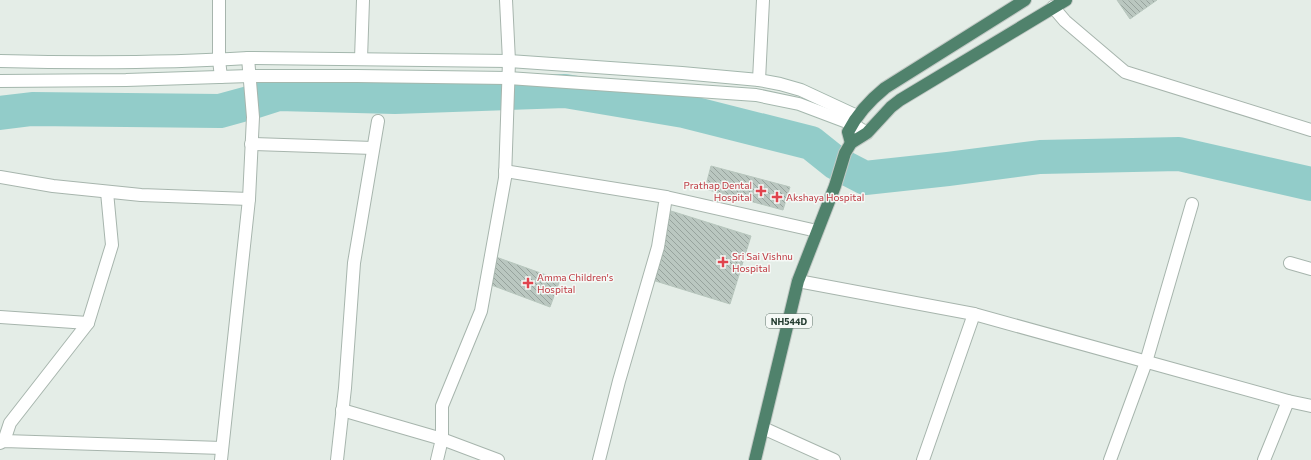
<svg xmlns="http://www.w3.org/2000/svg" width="1311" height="460" viewBox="0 0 1311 460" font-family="Commissioner,sans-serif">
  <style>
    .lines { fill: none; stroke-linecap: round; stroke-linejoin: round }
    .river { stroke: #92ccc9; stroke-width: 34 }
    .building { fill: url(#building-back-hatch); stroke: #b7c6bd }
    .minor-casing { stroke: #a7b5ad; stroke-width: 14 }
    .tertiary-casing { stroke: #a7b5ad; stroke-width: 14 }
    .secondary-casing { stroke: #a4b7ad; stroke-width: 14 }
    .trunk-casing { stroke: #c2c9c5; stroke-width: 14 }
    .minor { stroke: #fff; stroke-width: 12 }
    .tertiary { stroke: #fff; stroke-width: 12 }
    .secondary { stroke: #fff; stroke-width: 12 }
    .trunk { stroke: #50826c; stroke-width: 12 }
    .health-dot { fill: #e0444e; stroke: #f5f9f6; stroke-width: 1.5 }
    .labels { text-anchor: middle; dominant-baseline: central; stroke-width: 3; stroke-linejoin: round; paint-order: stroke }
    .shield { fill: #f5f9f6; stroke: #63756c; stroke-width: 1 }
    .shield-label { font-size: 9px; font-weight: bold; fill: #253d31 }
    .health-label { font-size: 10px; fill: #be3a42; stroke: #f5f9f6; text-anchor: start }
  </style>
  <defs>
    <pattern id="building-back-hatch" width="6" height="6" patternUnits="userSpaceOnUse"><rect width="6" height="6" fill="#bac7c0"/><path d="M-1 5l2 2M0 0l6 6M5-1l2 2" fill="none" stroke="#97a39d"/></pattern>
  </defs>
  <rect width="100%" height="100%" fill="#e4ede7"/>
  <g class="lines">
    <polyline class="river" points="0,113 32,109 220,111 253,102 278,94 395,97 565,91 684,111 811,143 836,163 865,178 948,169 1040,157 1179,154 1311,184"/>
  </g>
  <g class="building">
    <polygon points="1117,0 1157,0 1130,19"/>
    <polygon points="711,166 790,187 783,210 705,189"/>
    <polygon points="671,211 751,236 730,304 649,279"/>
    <polygon points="496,257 560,280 550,307 486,283"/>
  </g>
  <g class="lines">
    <defs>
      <g id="minor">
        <polyline points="219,0 219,60 221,77"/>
        <polyline points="1053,7 1065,21 1125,72 1311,130"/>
        <polyline points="361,59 363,0"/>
        <polyline points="759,80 763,0"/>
        <polyline points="251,144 373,148"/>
        <polyline points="505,171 666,197 658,247 619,381 599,460"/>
        <polyline points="0,177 53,186 141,195 249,199"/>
        <polyline points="666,197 817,231"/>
        <polyline points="1290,263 1311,269"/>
        <polyline points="0,317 88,323"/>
        <polyline points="342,410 442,439 437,460"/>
        <polyline points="763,428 834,460"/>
        <polyline points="4,441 10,423 88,323 112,245 107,192"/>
        <polyline points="0,443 4,441 222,448"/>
        <polyline points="221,460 249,199 253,117 248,58"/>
        <polyline points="337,460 345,388 354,263 378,121"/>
        <polyline points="498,460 442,439 442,406 481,311 505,178 509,61 506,0"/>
        <polyline points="923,460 974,314"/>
        <polyline points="1110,460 1146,362 1192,204"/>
        <polyline points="1264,460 1288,401"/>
      </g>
      <polyline id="tertiary" points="798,281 974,314 1288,401 1311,406"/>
      <g id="secondary">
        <path d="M0 61C83 63 166 63 248 58L509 61 682 73 759 80 780 84 801 90 857 116"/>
        <polyline points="0,81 126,80 250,76 357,76 508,78 756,95 799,104 852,124 867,133"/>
      </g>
      <g id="trunk">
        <path d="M851 143 848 132C857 114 869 101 885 88L1025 0"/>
        <polyline points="755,460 798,281 835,186 845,153 851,143 867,133 891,107 900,100 1066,0"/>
      </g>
    </defs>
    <use href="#minor" class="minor-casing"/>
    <use href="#tertiary" class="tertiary-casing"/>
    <use href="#secondary" class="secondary-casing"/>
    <use href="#trunk" class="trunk-casing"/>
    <use href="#minor" class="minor"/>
    <use href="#tertiary" class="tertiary"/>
    <use href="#secondary" class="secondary"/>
    <use href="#trunk" class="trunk"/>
  </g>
  <g class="health-dot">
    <path d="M759 185h4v4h4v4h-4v4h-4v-4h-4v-4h4z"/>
    <path d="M775 191h4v4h4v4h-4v4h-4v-4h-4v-4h4z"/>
    <path d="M721 256h4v4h4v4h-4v4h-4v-4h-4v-4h4z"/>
    <path d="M526 277h4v4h4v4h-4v4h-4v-4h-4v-4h4z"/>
  </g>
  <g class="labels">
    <rect class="shield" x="766" y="314" width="46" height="14" rx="3"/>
    <g class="shield-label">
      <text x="789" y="321">NH544D</text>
    </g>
    <g class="health-label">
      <text x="752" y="185" text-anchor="end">Prathap Dental<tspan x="752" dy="12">Hospital</tspan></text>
      <text x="786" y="197">Akshaya Hospital</text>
      <text x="732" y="256">Sri Sai Vishnu<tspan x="732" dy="12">Hospital</tspan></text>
      <text x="537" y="277">Amma Children's<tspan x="537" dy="12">Hospital</tspan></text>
    </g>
  </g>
</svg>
